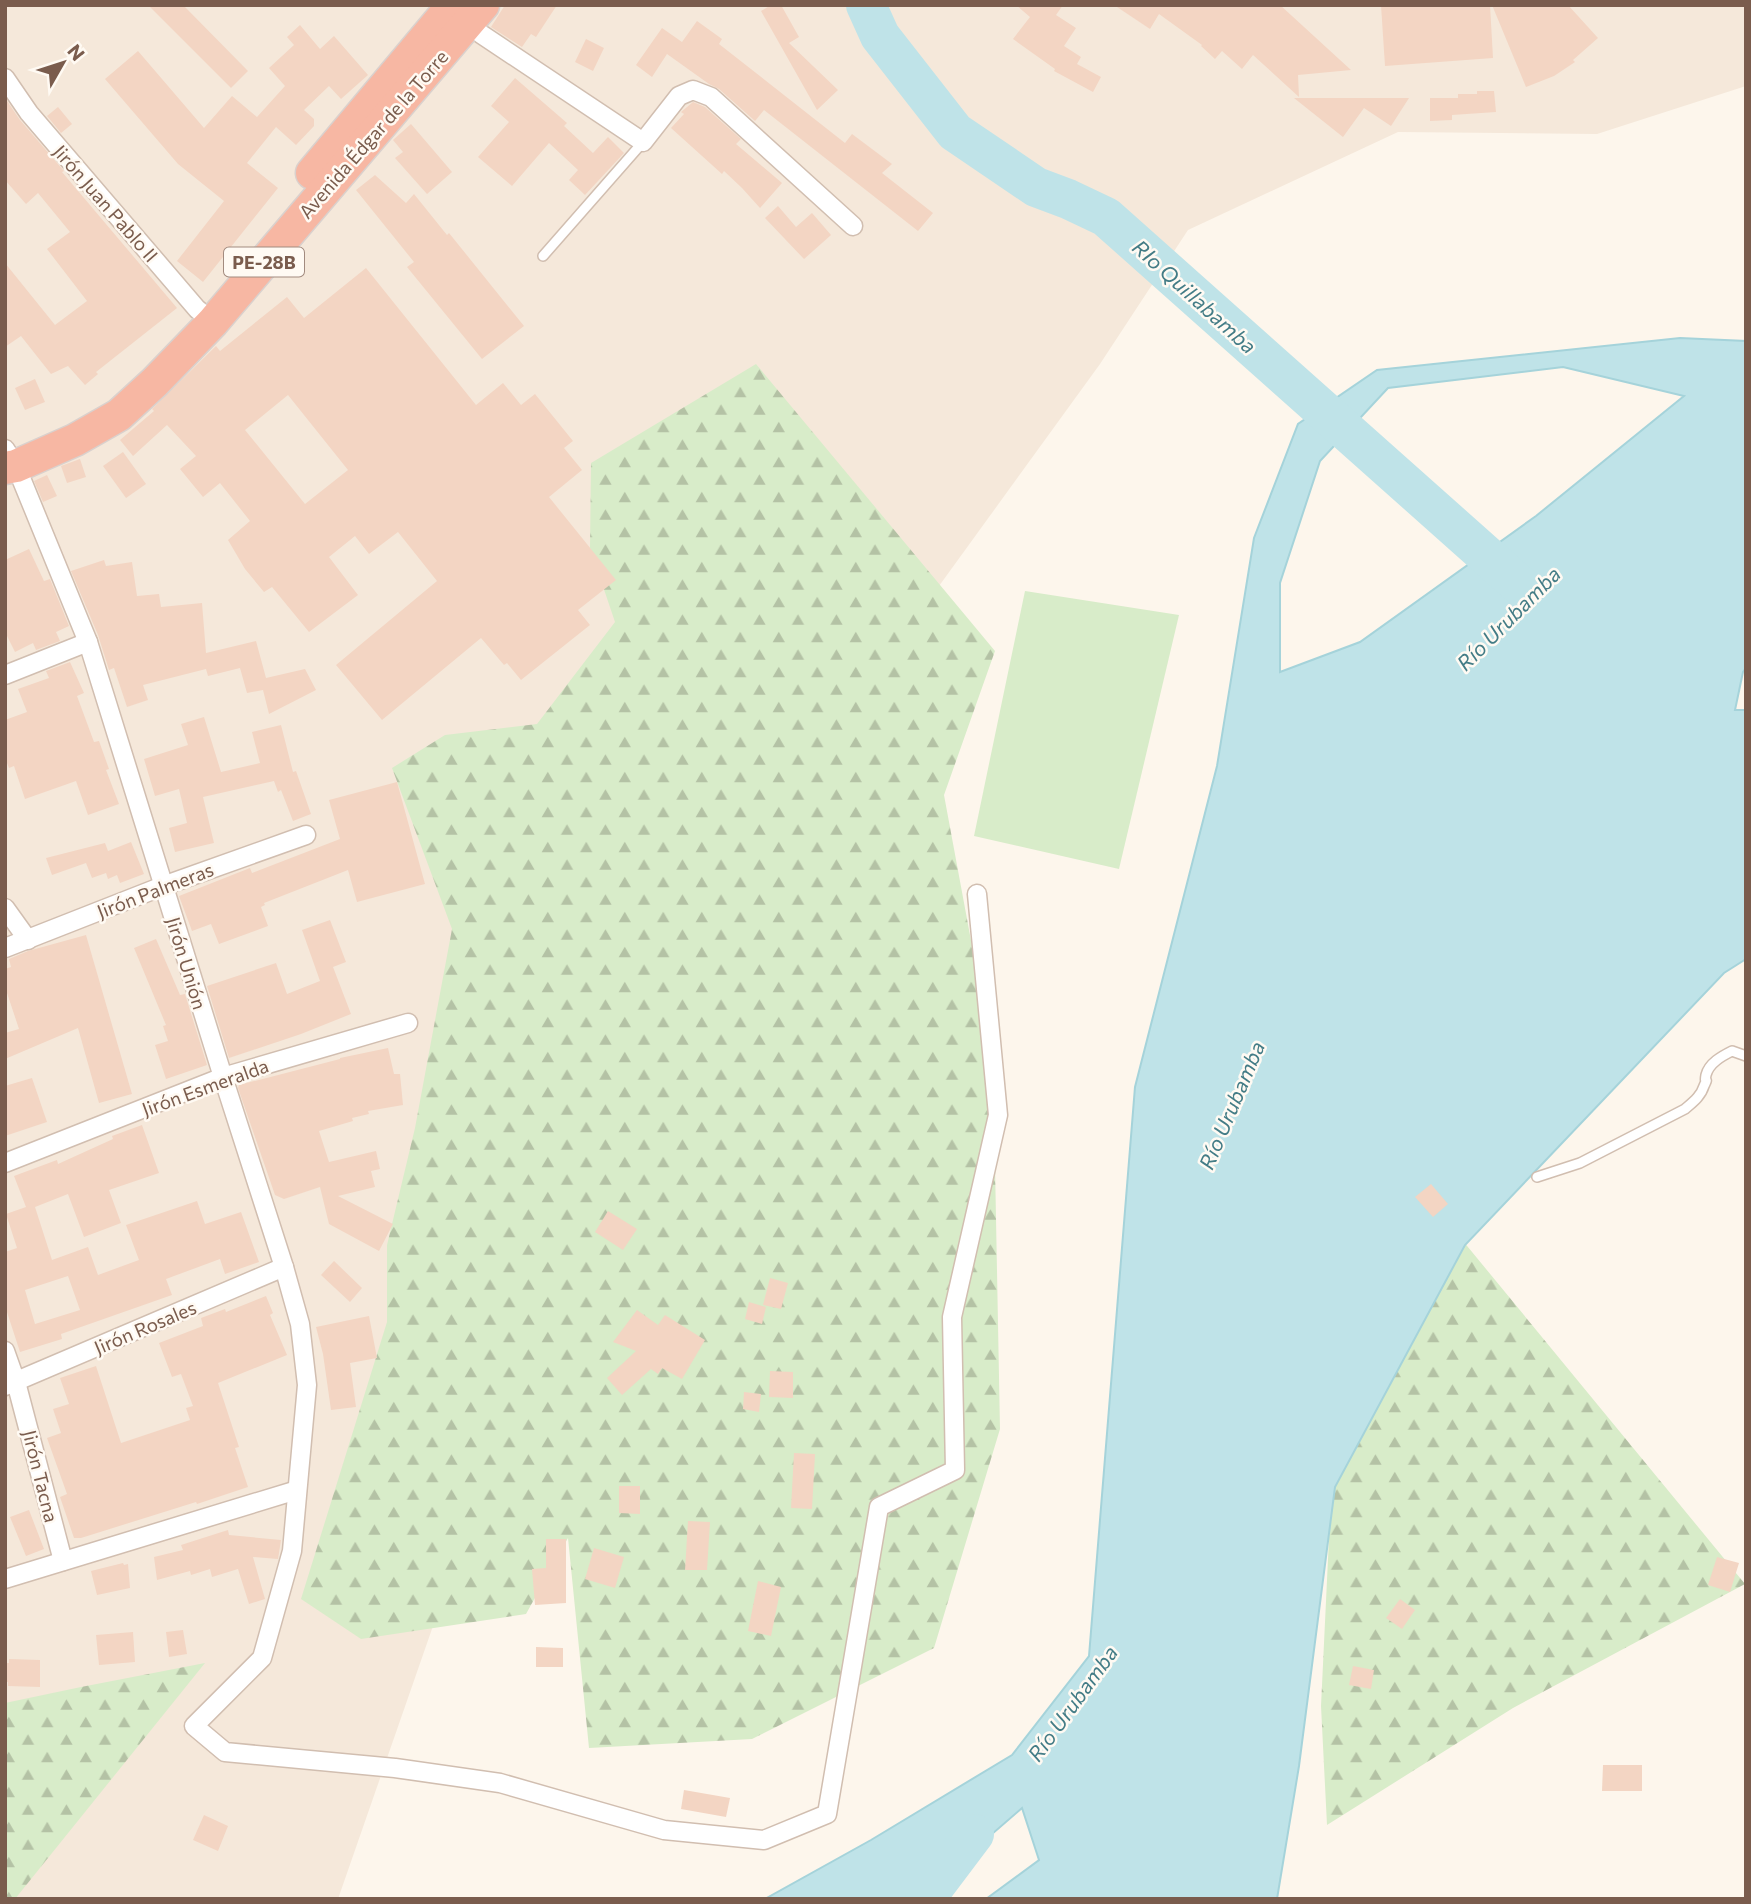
<svg xmlns="http://www.w3.org/2000/svg" width="1751" height="1904" viewBox="0 0 1751 1904" font-family="Commissioner,sans-serif">
  <style>
    .residential { fill: #f5e8da }
    .forest { fill: url(#forest-firs) }
    .park { fill: #d8ecc9 }
    .water { fill: #bfe3e8; stroke: #a5d3da; stroke-width: 2; fill-rule: evenodd }
    .lines { fill: none; stroke-linecap: round; stroke-linejoin: round }
    .river { stroke: #bfe3e8; stroke-width: 40 }
    .building { fill: #f3d5c3; fill-rule: evenodd }
    .lane-casing { stroke: #d1beb0; stroke-width: 12 }
    .street-casing { stroke: #d1beb0; stroke-width: 21 }
    .highway-casing { stroke: #dad1cd; stroke-width: 35 }
    .lane { stroke: #fff; stroke-width: 9 }
    .street { stroke: #fff; stroke-width: 18 }
    .highway { stroke: #f7b7a3; stroke-width: 32 }
    .labels { text-anchor: middle; dominant-baseline: central; stroke-width: 5; stroke-linejoin: round; paint-order: stroke }
    .shield { fill: #fffaf3; stroke: #a28b7f; stroke-width: 2 }
    .shield-label { font-size: 18px; font-weight: bold; fill: #7a5c4d }
    .street-label { font-size: 19px; fill: #7a5c4d; stroke: #fffaf3 }
    .water-label { font-size: 21px; font-style: italic; fill: #437c86; stroke: #fffaf3 }
  </style>
  <defs>
    <pattern id="forest-firs" width="22" height="20" patternUnits="userSpaceOnUse" patternTransform="scale(1.75)"><rect width="22" height="20" fill="#d8ecc9"/><path d="M5 1l3.5 6h-7zM16 11l3.5 6h-7z" fill="#b4c2a5"/></pattern>
  </defs>
  <rect width="100%" height="100%" fill="#fdf6ec"/>
  <polygon class="residential" points="5,5 1746,5 1746,86 1597,134 1398,132 1188,230 1100,364 662,968 338,1899 5,1899"/>
  <g class="forest">
    <polygon points="756,364 995,651 944,795 993,1059 1000,1429 934,1648 752,1739 589,1748 568,1538 526,1614 361,1639 301,1599 387,1322 387,1245 415,1128 452,929 392,768 445,735 537,724 615,622 590,548 591,463"/>
    <polygon points="1380,1140 1745,1584 1513,1708 1327,1825 1321,1706 1329,1538 1345,1330"/>
    <polygon points="205,1663 15,1899 5,1899 5,1703 81,1687"/>
  </g>
  <polygon class="park" points="1025,591 1179,615 1119,869 974,836"/>
  <path class="water" d="M1680 338 1746 341V668L1743 672 1735 710H1746V959L1724 973 1465 1245 1335 1487 1299 1766 1277 1899H986L1039 1860 1022 1808 917 1899H765L871 1840 1012 1755 1089 1656 1135 1087 1217 766 1254 538 1298 424 1377 370ZM1563 367 1684 396 1536 516 1360 642 1280 672V583L1320 461 1388 388Z"/>
  <g class="lines">
    <g class="river">
      <polyline points="866,5 880,36 955,132 1036,187 1068,199 1106,217 1524,589"/>
      <polyline points="925,1899 974,1834"/>
    </g>
  </g>
  <g class="building">
    <polygon points="148,5 183,5 248,71 231,88"/>
    <polygon points="505,5 557,5 536,37 531,34 522,47 491,27"/>
    <polygon points="771,5 781,5 799,37 789,43 838,90 817,110 761,11"/>
    <polygon points="1016,5 1063,5 1056,15 1076,28 1064,46 1081,57 1077,64 1101,77 1093,92 1054,71 1055,69 1013,39 1030,17"/>
    <polygon points="1114,5 1280,5 1351,70 1298,75 1299,97 1253,55 1242,69 1222,51 1215,59 1201,46 1202,45 1159,14 1150,29"/>
    <polygon points="1381,5 1490,5 1493,58 1385,66"/>
    <polygon points="1492,5 1568,5 1598,38 1573,60 1575,62 1554,76 1526,87"/>
    <polygon points="697,21 722,39 719,44 845,143 852,134 892,164 882,173 933,213 918,231 764,110 755,121 719,89 709,84 667,54 652,77 636,65 662,28 682,42"/>
    <polygon points="300,25 320,49 334,36 368,75 341,99 329,86 304,110 314,119 314,126 296,145 276,127 247,163 278,188 203,282 177,261 224,201 178,164 105,79 138,51 204,128 232,96 257,117 285,86 269,68 294,45 287,37"/>
    <polygon points="586,39 604,48 593,71 575,62"/>
    <polygon points="515,78 567,123 564,126 593,153 608,137 624,153 585,195 569,180 578,170 549,143 512,186 478,157 509,122 491,106"/>
    <polygon points="1477,91 1494,91 1496,112 1452,115 1452,120 1430,121 1430,98 1458,98 1458,94 1477,94"/>
    <polygon points="5,98 20,120 64,171 62,172 177,308 96,372 98,374 85,385 68,366 51,374 21,336 5,347 5,263 55,325 87,301 47,249 70,232 38,193 26,204 5,180"/>
    <polygon points="1294,98 1409,98 1391,126 1364,108 1343,137"/>
    <polygon points="693,102 705,107 741,139 736,144 782,183 760,208 742,188 724,171 722,174 671,128 684,114 681,112"/>
    <polygon points="58,107 72,124 61,133 47,116"/>
    <polygon points="411,124 452,172 427,194 395,158 403,152 393,140"/>
    <polygon points="375,175 406,203 414,194 447,235 449,233 524,326 482,359 407,267 414,262 356,190"/>
    <polygon points="778,206 796,227 812,213 831,235 804,259 765,218"/>
    <path d="M366 268 476 405 503 383 521 405 535 394 573 441 564 448 582 470 549 497 616 580 578 610 590 625 521 680 507 663 504 665 481 638 382 720 336 665 437 581 398 532 369 554 355 536 329 557 358 595 309 632 272 587 264 592 245 569 228 540 250 521 220 483 203 497 180 469 196 456 167 425 133 456 120 440 154 411 152 409 216 346 220 351 287 297 304 318ZM288 395 348 470 305 504 245 430Z"/>
    <polygon points="35,379 45,402 25,410 15,388"/>
    <polygon points="123,452 146,484 126,498 103,466"/>
    <polygon points="80,459 86,477 67,483 61,466"/>
    <polygon points="47,475 57,496 43,502 34,481"/>
    <polygon points="29,549 44,581 50,579 69,626 56,632 60,641 36,650 33,643 15,652 5,632 5,560"/>
    <polygon points="104,560 106,566 132,562 137,596 159,594 161,607 202,603 206,653 256,641 266,678 305,669 316,690 269,714 263,690 247,693 240,668 208,676 206,669 143,685 148,700 127,707 114,668 109,670 98,635 71,571"/>
    <polygon points="70,662 84,693 77,696 94,742 99,741 109,769 106,770 119,804 88,815 76,781 25,799 14,766 9,768 5,758 5,720 27,712 18,689 49,678 46,671"/>
    <polygon points="204,717 221,772 260,763 252,732 281,725 293,772 296,771 311,814 293,821 281,790 278,792 274,781 203,797 214,843 175,852 169,828 187,823 179,789 155,796 144,759 188,745 181,724"/>
    <polygon points="397,782 425,884 357,902 348,870 264,903 265,905 261,907 268,926 219,944 211,924 192,931 179,896 250,868 252,873 340,839 329,800"/>
    <polygon points="131,842 144,874 120,883 117,875 108,879 106,873 92,878 86,863 52,875 46,858 105,843 108,851"/>
    <polygon points="330,920 346,962 333,967 351,1014 301,1034 229,1058 207,986 276,963 287,994 320,981 302,930"/>
    <polygon points="86,935 132,1094 99,1103 78,1028 5,1059 5,1033 19,1029 5,987 5,969 11,967 9,959 28,951"/>
    <polygon points="156,939 180,995 185,994 207,1065 166,1079 155,1045 168,1041 163,1026 166,1025 134,948"/>
    <polygon points="388,1048 394,1074 400,1074 403,1105 368,1111 369,1114 352,1118 353,1121 319,1131 329,1162 376,1151 380,1169 371,1171 375,1187 338,1196 393,1224 379,1251 329,1224 320,1187 284,1199 275,1195 238,1088 239,1085 340,1059 340,1058"/>
    <polygon points="32,1078 47,1122 5,1136 5,1086"/>
    <path d="M142 1125 159 1173 109 1190 121 1223 84 1237 68 1194 35 1207 52 1260 88 1247 98 1275 139 1260 126 1225 197 1201 205 1224 241 1212 259 1262 225 1274 220 1259 166 1279 172 1295 61 1334 62 1339 20 1352 5 1306V1252L17 1248 6 1214 26 1207 14 1176 57 1160 58 1164 113 1139 112 1136ZM68 1276 80 1310 35 1324 25 1290Z"/>
    <polygon points="1431,1184 1448,1204 1433,1217 1415,1197"/>
    <polygon points="608,1211 637,1229 623,1250 595,1232"/>
    <polygon points="334,1261 362,1288 350,1302 321,1275"/>
    <polygon points="770,1278 788,1283 781,1309 763,1305"/>
    <polygon points="266,1296 273,1313 270,1315 287,1355 218,1383 239,1447 235,1448 248,1487 197,1504 196,1502 81,1538 74,1538 60,1497 67,1494 47,1438 61,1433 53,1409 69,1404 60,1378 96,1366 121,1443 190,1420 186,1408 193,1406 181,1374 172,1377 159,1343 203,1326 201,1318 225,1309 226,1312"/>
    <polygon points="749,1302 766,1307 762,1324 745,1319"/>
    <polygon points="637,1310 658,1325 665,1315 705,1340 682,1379 662,1368 658,1374 651,1369 622,1395 607,1378 636,1351 613,1342"/>
    <polygon points="369,1316 377,1358 350,1363 356,1407 331,1410 323,1354 316,1327"/>
    <polygon points="770,1371 793,1372 793,1398 769,1397"/>
    <polygon points="744,1392 761,1394 759,1412 743,1409"/>
    <polygon points="794,1453 815,1454 812,1509 791,1508"/>
    <polygon points="619,1486 640,1486 640,1514 619,1513"/>
    <polygon points="29,1510 44,1549 26,1556 10,1517"/>
    <polygon points="688,1521 710,1522 707,1570 685,1570"/>
    <polygon points="228,1530 229,1535 281,1540 278,1559 253,1557 265,1599 249,1604 238,1569 212,1577 210,1569 191,1575 190,1571 157,1580 154,1557 183,1550 181,1545"/>
    <polygon points="546,1539 566,1539 566,1603 535,1605 532,1569 546,1568"/>
    <polygon points="594,1548 624,1557 615,1588 585,1579"/>
    <polygon points="1717,1557 1739,1563 1730,1592 1708,1585"/>
    <polygon points="123,1563 124,1565 128,1564 130,1588 97,1595 91,1571"/>
    <polygon points="758,1581 781,1587 771,1636 748,1631"/>
    <polygon points="1400,1599 1415,1610 1402,1629 1386,1618"/>
    <polygon points="183,1630 187,1654 169,1657 166,1632"/>
    <polygon points="133,1632 135,1662 99,1665 96,1635"/>
    <polygon points="536,1647 563,1648 563,1667 536,1667"/>
    <polygon points="9,1659 40,1660 40,1687 8,1686 8,1682 5,1682 5,1663 9,1663"/>
    <polygon points="1353,1666 1374,1670 1371,1689 1349,1685"/>
    <polygon points="1603,1765 1642,1765 1642,1791 1602,1791"/>
    <polygon points="684,1790 730,1798 726,1817 681,1809"/>
    <polygon points="204,1815 228,1826 218,1851 193,1840"/>
  </g>
  <g class="lines">
    <defs>
      <g id="lane">
        <polyline points="543,256 643,142"/>
        <path d="M1537 1177 1580 1163 1685 1109C1693 1102 1701 1096 1704 1086 1709 1075 1704 1086 1706 1075 1709 1063 1722 1056 1732 1051L1746 1056"/>
      </g>
      <g id="street">
        <polyline points="463,20 481,34 643,142 679,96 693,90 711,97 853,226"/>
        <polyline points="5,78 29,113 197,309 213,322"/>
        <polyline points="5,449 16,466 88,642 223,1077 284,1267 300,1324 307,1385 292,1551 262,1658 194,1726 225,1752 395,1768 500,1783 664,1830 764,1840 827,1814 879,1507 955,1470 952,1317 998,1115 977,894"/>
        <polyline points="5,675 88,642"/>
        <polyline points="5,908 28,940"/>
        <polyline points="5,948 163,886 306,835"/>
        <polyline points="5,1163 223,1077 408,1023"/>
        <polyline points="5,1351 16,1382 63,1561"/>
        <polyline points="5,1386 284,1267"/>
        <polyline points="5,1579 297,1490"/>
      </g>
      <g id="highway">
        <polyline points="312,173 453,5"/>
        <polyline points="5,468 16,466 75,440 119,415 155,382 213,322 483,5"/>
      </g>
    </defs>
    <use href="#lane" class="lane-casing"/>
    <use href="#street" class="street-casing"/>
    <use href="#highway" class="highway-casing"/>
    <use href="#lane" class="lane"/>
    <use href="#street" class="street"/>
    <use href="#highway" class="highway"/>
  </g>
  <g class="labels">
    <rect class="shield" x="224" y="247.5" width="80" height="29" rx="5"/>
    <g class="shield-label">
      <text x="264" y="262">PE-28B</text>
    </g>
    <g class="street-label">
      <text transform="translate(373 134) rotate(-49)">Avenida Édgar de la Torre</text>
      <text transform="translate(106 203) rotate(49)">Jirón Juan Pablo II</text>
      <text transform="translate(155 890) rotate(-21)">Jirón Palmeras</text>
      <text transform="translate(187 963) rotate(73)">Jirón Unión</text>
      <text transform="translate(205 1087) rotate(-20)">Jirón Esmeralda</text>
      <text transform="translate(145 1327) rotate(-23)">Jirón Rosales</text>
      <text transform="translate(41 1476) rotate(76)">Jirón Tacna</text>
    </g>
    <g class="water-label">
      <text transform="translate(1195 296) rotate(42)">RIo Quillabamba</text>
      <text transform="translate(1508 618) rotate(-45)">Río Urubamba</text>
      <text transform="translate(1231 1105) rotate(-67)">Río Urubamba</text>
      <text transform="translate(1072 1703) rotate(-54)">Río Urubamba</text>
    </g>
  </g>
  <rect width="1751" height="1904" fill="none" stroke="#7a5c4d" stroke-width="14"/>
  <g transform="translate(63 63) rotate(51)" stroke="#fffaf3" stroke-width="5" paint-order="stroke">
  <path d="M0-5L12 26L0 18L-12 26Z" fill="#7a5c4d"/>
  <text y="-10" font-size="19" font-weight="bold" text-anchor="middle" fill="#7a5c4d">N</text>
  </g>
</svg>
